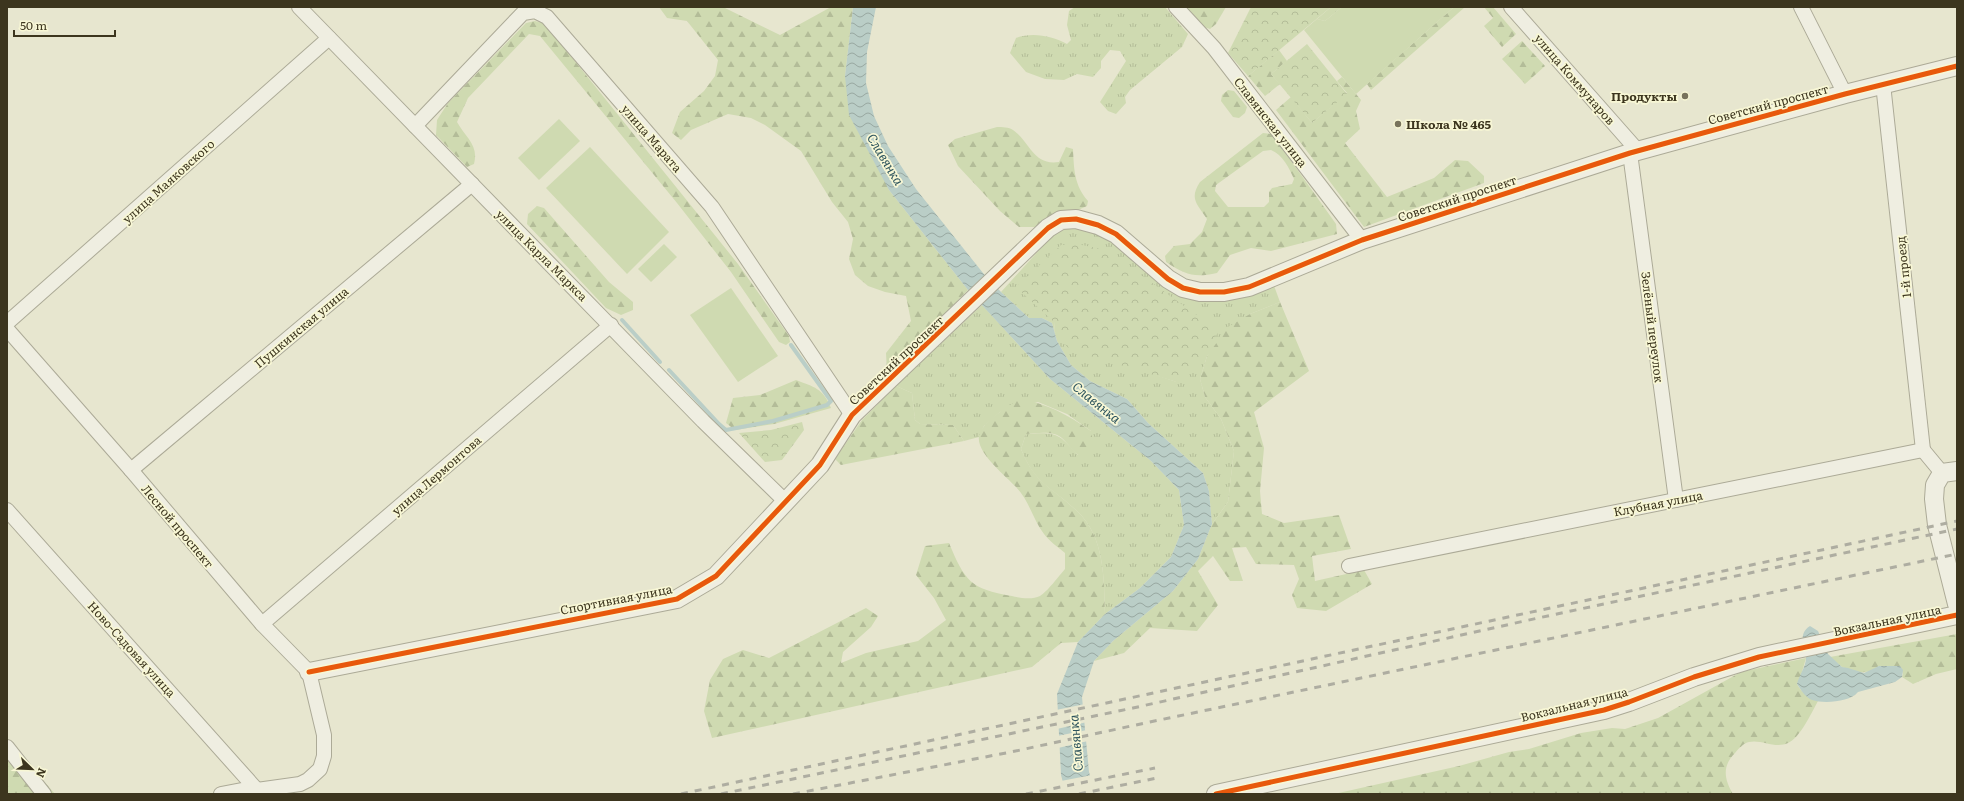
<svg xmlns="http://www.w3.org/2000/svg" width="1964" height="801" viewBox="0 0 1964 801" font-family="Literata,serif">
  <style>
    .grass { fill: url(#grass-tufts); fill-rule: evenodd }
    .forest { fill: url(#forest-firs); fill-rule: evenodd }
    .park { fill: url(#park-crowns) }
    .pitch { fill: #cfdab1 }
    .water { fill: url(#water-waves) }
    .pier { fill: #e7e6cf }
    .lines { fill: none; stroke-linecap: round; stroke-linejoin: round }
    .stream { stroke: #bacec7; stroke-width: 4 }
    .minor-casing { stroke: #acaa97; stroke-width: 16 }
    .tertiary-casing { stroke: #acaa97; stroke-width: 20 }
    .minor { stroke: #efeee1; stroke-width: 14 }
    .tertiary { stroke: #efeee1; stroke-width: 18 }
    .rail { stroke: #aeada1; stroke-width: 3; stroke-dasharray: 7 7; stroke-linecap: butt }
    .cycleway-casing { stroke: #f8f7d5; stroke-width: 8 }
    .cycleway { stroke: #e8590c; stroke-width: 5 }
    .poi-dot { fill: #78735c; stroke: #f8f7d5; stroke-width: 1.5 }
    .labels { text-anchor: middle; dominant-baseline: central; stroke-width: 3.5; stroke-linejoin: round; paint-order: stroke }
    .street-label { font-size: 12px; fill: #3c351e; stroke: #f8f7d5 }
    .poi-label { font-size: 12px; font-weight: bold; fill: #3c351e; stroke: #f8f7d5; text-anchor: end }
    .water-label { font-size: 13px; font-style: italic; fill: #2d545d; stroke: #f8f7d5 }
  </style>
  <defs>
    <pattern id="grass-tufts" width="24" height="20" patternUnits="userSpaceOnUse"><rect width="24" height="20" fill="#cfdab1"/><path d="M3 7l-1-3M5 7V3M7 7l1-3M15 17l-1-3M17 17v-4M19 17l1-3" fill="none" stroke="#b3bc98"/></pattern>
    <pattern id="forest-firs" width="22" height="20" patternUnits="userSpaceOnUse"><rect width="22" height="20" fill="#cfdab1"/><path d="M5 1l3.5 6h-7zM16 11l3.5 6h-7z" fill="#b3bc98"/></pattern>
    <pattern id="park-crowns" width="20" height="18" patternUnits="userSpaceOnUse"><rect width="20" height="18" fill="#cfdab1"/><path d="M2 6a3 3 0 1 1 6 0M12 15a3 3 0 1 1 6 0" fill="none" stroke="#b3bc98"/></pattern>
    <pattern id="water-waves" width="16" height="10" patternUnits="userSpaceOnUse"><rect width="16" height="10" fill="#bacec7"/><path d="M0 5q4-4 8 0t8 0" fill="none" stroke="#98a8a1"/></pattern>
  </defs>
  <rect width="100%" height="100%" fill="#e7e6cf"/>
  <g class="grass">
    <path d="M1075 7H1165L1188 34 1182 47 1130 90 1125 97 1126 103 1116 114 1108 111 1100 102 1126 61 1120 51 1110 50 1101 61V68L1093 77 1077 74 1064 80 1045 79 1026 72 1010 53 1016 38C1033 32 1052 36 1067 44L1071 40 1067 25 1069 11Z"/>
    <path d="M1065 229H1082L1100 233 1170 288 1273 283 1280 302 1250 314 1207 356 1200 379 1205 397 1221 419 1234 451 1228 502 1212 524 1209 491 1203 473 1148 423 1127 399 1090 381 1071 365 1057 341 1052 323 1042 318H1029L1001 292 1052 236ZM1054 322 1177 382 1137 369 1055 332Z"/>
    <path d="M982 305 1050 379 1151 461 1179 490 1184 525 1171 557 1140 588 1105 614C1104 579 1105 537 1077 511 1052 487 1035 485 1021 449L1026 434C1057 432 1058 433 1078 455L1091 431 1067 414 1038 402 1000 412 984 426 979 437 964 441 953 425 920 424 915 420 912 393 896 386Z"/>
  </g>
  <g class="forest">
    <polygon points="659,7 723,7 780,35 831,7 853,7 845,76 889,190 968,290 887,372 886,353 911,321 906,296 885,292 868,286 855,275 849,259 853,239 848,222 832,202 801,151 765,125 751,118 728,114 691,130 681,140 672,133 680,112 704,91 715,76 718,60 687,21 667,18"/>
    <polygon points="1187,7 1226,7 1216,24 1210,29 1204,27"/>
    <polygon points="1331,7 1342,7 1325,21 1317,19"/>
    <polygon points="1454,7 1465,7 1371,90 1367,84"/>
    <polygon points="1484,7 1493,7 1516,34 1502,47 1484,26 1493,18"/>
    <path d="M535 21 545 24 738 264 789 336 790 342 786 345 779 342 731 272 677 203 540 36 529 34 468 98 457 122C466 138 479 145 474 164L467 167 436 135 437 120 448 103 526 23Z"/>
    <polygon points="1522,41 1545,66 1525,84 1502,59"/>
    <polygon points="1279,50 1287,61 1271,74 1280,84 1265,96 1248,76"/>
    <polygon points="1342,77 1361,100 1356,111 1360,129 1345,143 1387,197 1434,178 1455,160 1468,161 1484,176 1484,183 1364,227 1276,110 1291,97 1312,123 1347,93 1337,81"/>
    <polygon points="1228,90 1234,91 1247,107 1245,113 1239,118 1233,117 1221,101 1222,95"/>
    <path d="M997 127C1002 127 1009 127 1013 130 1030 142 1033 166 1059 162L1066 147 1073 149C1074 169 1074 185 1088 201L1087 206 1078 210H1067L1049 217 1035 227H1019L1000 211 958 166 948 145 955 139Z"/>
    <path d="M1263 133 1272 134 1336 224 1337 234 1271 251 1251 248 1230 255 1217 273C1194 278 1186 275 1166 262L1165 256 1174 246 1190 244 1202 232 1207 219C1197 204 1189 199 1200 182ZM1271 150C1283 155 1289 168 1294 179L1292 184 1272 188 1269 192V202L1264 207H1228L1215 191 1216 185 1263 151Z"/>
    <polygon points="537,206 544,208 609,282 633,302 633,310 621,315 606,308 527,224 528,214"/>
    <polygon points="1280,302 1309,371 1254,412 1264,448 1260,491 1262,514 1284,523 1339,515 1351,549 1312,556 1315,581 1364,570 1372,584 1326,611 1297,608 1292,595 1299,579 1294,565 1256,564 1246,547 1232,548 1243,581 1230,581 1213,556 1198,571 1218,605 1197,631 1150,628 1124,653 1094,661 1113,641 1173,591 1198,559 1212,524 1228,502 1234,451 1221,419 1205,397 1200,379 1207,356 1228,327 1250,314"/>
    <path d="M796 380C814 387 823 388 831 408L774 424 735 430 726 423 733 398 760 395Z"/>
    <polygon points="896,386 912,393 915,420 920,424 953,425 964,441 841,465 835,459 862,420"/>
    <path d="M1019 399C1047 403 1068 415 1091 431L1094 448 1084 458C1074 454 1070 446 1063 439 1054 430 1038 433 1026 434L1021 449C1035 484 1052 487 1077 511 1105 537 1104 579 1105 614L1078 642 1061 643 1032 667 712 738 704 711 710 680 723 659 743 650 769 658 866 608 878 616 871 627 843 652 841 663 866 653 918 641 946 620 934 598 916 575 925 546 949 543C965 581 970 589 1012 596 1020 598 1032 600 1040 596 1047 592 1059 576 1065 569V553C1058 547 1049 541 1044 534 1033 520 1029 500 1016 487 1006 476 976 453 979 436 983 420 1007 408 1019 399Z"/>
    <polygon points="1957,634 1957,669 1936,674 1913,684 1902,677 1903,674 1900,666 1879,666 1871,671 1859,673 1842,667 1830,657"/>
    <path d="M1806 658 1802 672 1797 684C1802 693 1808 698 1818 701 1812 712 1800 738 1788 743 1775 749 1761 739 1749 742 1744 743 1738 749 1735 753 1722 766 1724 779 1733 794H1334L1459 766 1509 752 1529 749 1581 733 1612 728 1625 729 1658 718 1741 672Z"/>
    <polygon points="7,739 55,794 7,794"/>
  </g>
  <g class="park">
    <polygon points="1251,7 1331,7 1248,76 1228,53"/>
    <polygon points="1307,44 1347,94 1312,123 1271,74"/>
    <polygon points="1061,245 1082,245 1106,250 1219,331 1197,366 1177,382 1070,350 1055,332 1054,322 1016,287"/>
    <polygon points="802,422 804,430 782,460 765,462 739,433 771,430"/>
  </g>
  <g class="pitch">
    <polygon points="1342,7 1454,7 1356,94 1304,30 1317,19 1325,21"/>
    <polygon points="559,119 580,141 539,180 518,158"/>
    <polygon points="590,147 669,232 627,274 546,188"/>
    <polygon points="664,244 677,257 651,282 638,269"/>
    <polygon points="731,288 778,356 738,382 690,315"/>
  </g>
  <g class="water">
    <polygon points="853,7 876,7 867,52 866,83 874,116 888,146 916,189 983,273 1001,292 1029,318 1042,318 1052,323 1057,341 1071,365 1090,381 1127,399 1148,423 1203,473 1209,491 1212,524 1198,559 1173,591 1113,641 1094,661 1082,697 1089,772 1095,794 1066,794 1061,775 1057,694 1078,642 1105,614 1140,588 1171,557 1184,525 1179,490 1151,461 1050,379 968,290 889,190 849,115 845,76"/>
    <path d="M1810 626 1818 631 1828 654 1842 667 1848 668 1864 673 1879 666H1900L1903 670 1902 677 1895 682 1858 692C1850 702 1824 704 1812 700 1805 697 1801 690 1797 684 1799 675 1806 667 1806 658 1805 647 1797 634 1810 626Z"/>
  </g>
  <g class="pier">
    <polygon points="1085,704 1087,722 1057,729 1056,710"/>
    <polygon points="1087,730 1088,741 1058,748 1057,736"/>
    <polygon points="1092,775 1097,794 1063,794 1061,781"/>
  </g>
  <g class="lines">
    <g class="stream">
      <polyline points="622,320 660,362"/>
      <polyline points="669,370 719,424 726,430 773,421 827,405 831,401 791,345"/>
    </g>
    <defs>
      <g id="minor">
        <polyline points="299,7 703,421 786,502"/>
        <polyline points="1176,7 1214,48 1362,240"/>
        <polyline points="1511,7 1638,151"/>
        <polyline points="1801,7 1845,94"/>
        <polyline points="1883,84 1923,450"/>
        <polyline points="415,126 523,13 535,11 547,17 712,207 852,415"/>
        <polyline points="1630,153 1676,500"/>
        <polyline points="7,323 329,38"/>
        <polyline points="7,329 131,470 262,624 309,672 324,735 324,756 320,769 308,780 300,784 257,790 247,789 221,794"/>
        <polyline points="1923,450 1942,473"/>
        <polyline points="131,470 472,184"/>
        <polyline points="7,510 257,790"/>
        <polyline points="1349,566 1923,450"/>
        <polyline points="262,624 611,325"/>
        <polyline points="7,747 44,794"/>
      </g>
      <g id="tertiary">
        <polyline points="1957,471 1942,473 1935,485 1934,499 1937,525 1957,604"/>
        <polyline points="309,672 677,599 716,576 820,465 852,415 1048,228 1061,220 1076,219 1098,225 1116,234 1168,279 1183,288 1200,292 1224,292 1249,287 1362,240 1630,153 1845,94 1957,66"/>
        <polyline points="1216,794 1604,710 1629,702 1694,677 1759,657 1957,615"/>
      </g>
    </defs>
    <use href="#minor" class="minor-casing"/>
    <use href="#tertiary" class="tertiary-casing"/>
    <use href="#minor" class="minor"/>
    <use href="#tertiary" class="tertiary"/>
    <g class="rail">
      <polyline points="681,794 1957,521"/>
      <polyline points="721,794 1133,708 1538,618 1957,529"/>
      <polyline points="793,794 1011,752 1145,723 1957,554"/>
      <polyline points="1026,794 1155,768"/>
      <polyline points="1079,794 1157,778"/>
    </g>
    <defs>
      <g id="cycleway">
        <polyline points="309,672 677,599 716,576 820,465 852,415 1048,228 1061,220 1076,219 1098,225 1116,234 1168,279 1183,288 1200,292 1224,292 1249,287 1362,240 1630,153 1845,94 1957,66"/>
        <polyline points="1216,794 1604,710 1629,702 1694,677 1759,657 1957,615"/>
      </g>
    </defs>
    <use href="#cycleway" class="cycleway-casing"/>
    <use href="#cycleway" class="cycleway"/>
  </g>
  <g class="poi-dot">
    <circle cx="1685" cy="96" r="4"/>
    <circle cx="1398" cy="124" r="4"/>
  </g>
  <g class="labels">
    <g class="street-label">
      <text transform="translate(1575 79) rotate(49)">улица Коммунаров</text>
      <text transform="translate(1768 104) rotate(-15)">Советский проспект</text>
      <text transform="translate(1271 122) rotate(52)">Славянская улица</text>
      <text transform="translate(652 138) rotate(49)">улица Марата</text>
      <text transform="translate(168 181) rotate(-42)">улица Маяковского</text>
      <text transform="translate(1457 198) rotate(-18)">Советский проспект</text>
      <text transform="translate(542 255) rotate(45)">улица Карла Маркса</text>
      <text transform="translate(1903 267) rotate(-96)">1-й проезд</text>
      <text transform="translate(301 327) rotate(-40)">Пушкинская улица</text>
      <text transform="translate(1653 327) rotate(83)">Зелёный переулок</text>
      <text transform="translate(896 360) rotate(-43)">Советский проспект</text>
      <text transform="translate(436 475) rotate(-41)">улица Лермонтова</text>
      <text transform="translate(1658 503) rotate(-11)">Клубная улица</text>
      <text transform="translate(178 526) rotate(50)">Лесной проспект</text>
      <text transform="translate(616 599) rotate(-11)">Спортивная улица</text>
      <text transform="translate(1887 620) rotate(-12)">Вокзальная улица</text>
      <text transform="translate(132 649) rotate(48)">Ново-Садовая улица</text>
      <text transform="translate(1574 704) rotate(-14)">Вокзальная улица</text>
    </g>
    <g class="poi-label">
      <text x="1677" y="96">Продукты</text>
      <text x="1406" y="124" text-anchor="start">Школа № 465</text>
    </g>
    <g class="water-label">
      <text transform="translate(886 159) rotate(59)">Славянка</text>
      <text transform="translate(1097 402) rotate(39)">Славянка</text>
      <text transform="translate(1075 743) rotate(-95)">Славянка</text>
    </g>
  </g>
  <rect width="1964" height="801" fill="none" stroke="#3c351e" stroke-width="16"/>
  <g transform="translate(32 769) rotate(113)" stroke="#f8f7d5" stroke-width="3" paint-order="stroke">
  <path d="M0-3L7 15L0 10L-7 15Z" fill="#3c351e"/>
  <text y="-6" font-size="11" font-weight="bold" text-anchor="middle" fill="#3c351e">N</text>
  </g>
  <path d="M14 30v6h101v-6" fill="none" stroke="#3c351e" stroke-width="2"/>
  <text x="20" y="30" font-size="12" fill="#3c351e" stroke="#f8f7d5" stroke-width="3" paint-order="stroke">50 m</text>
</svg>
